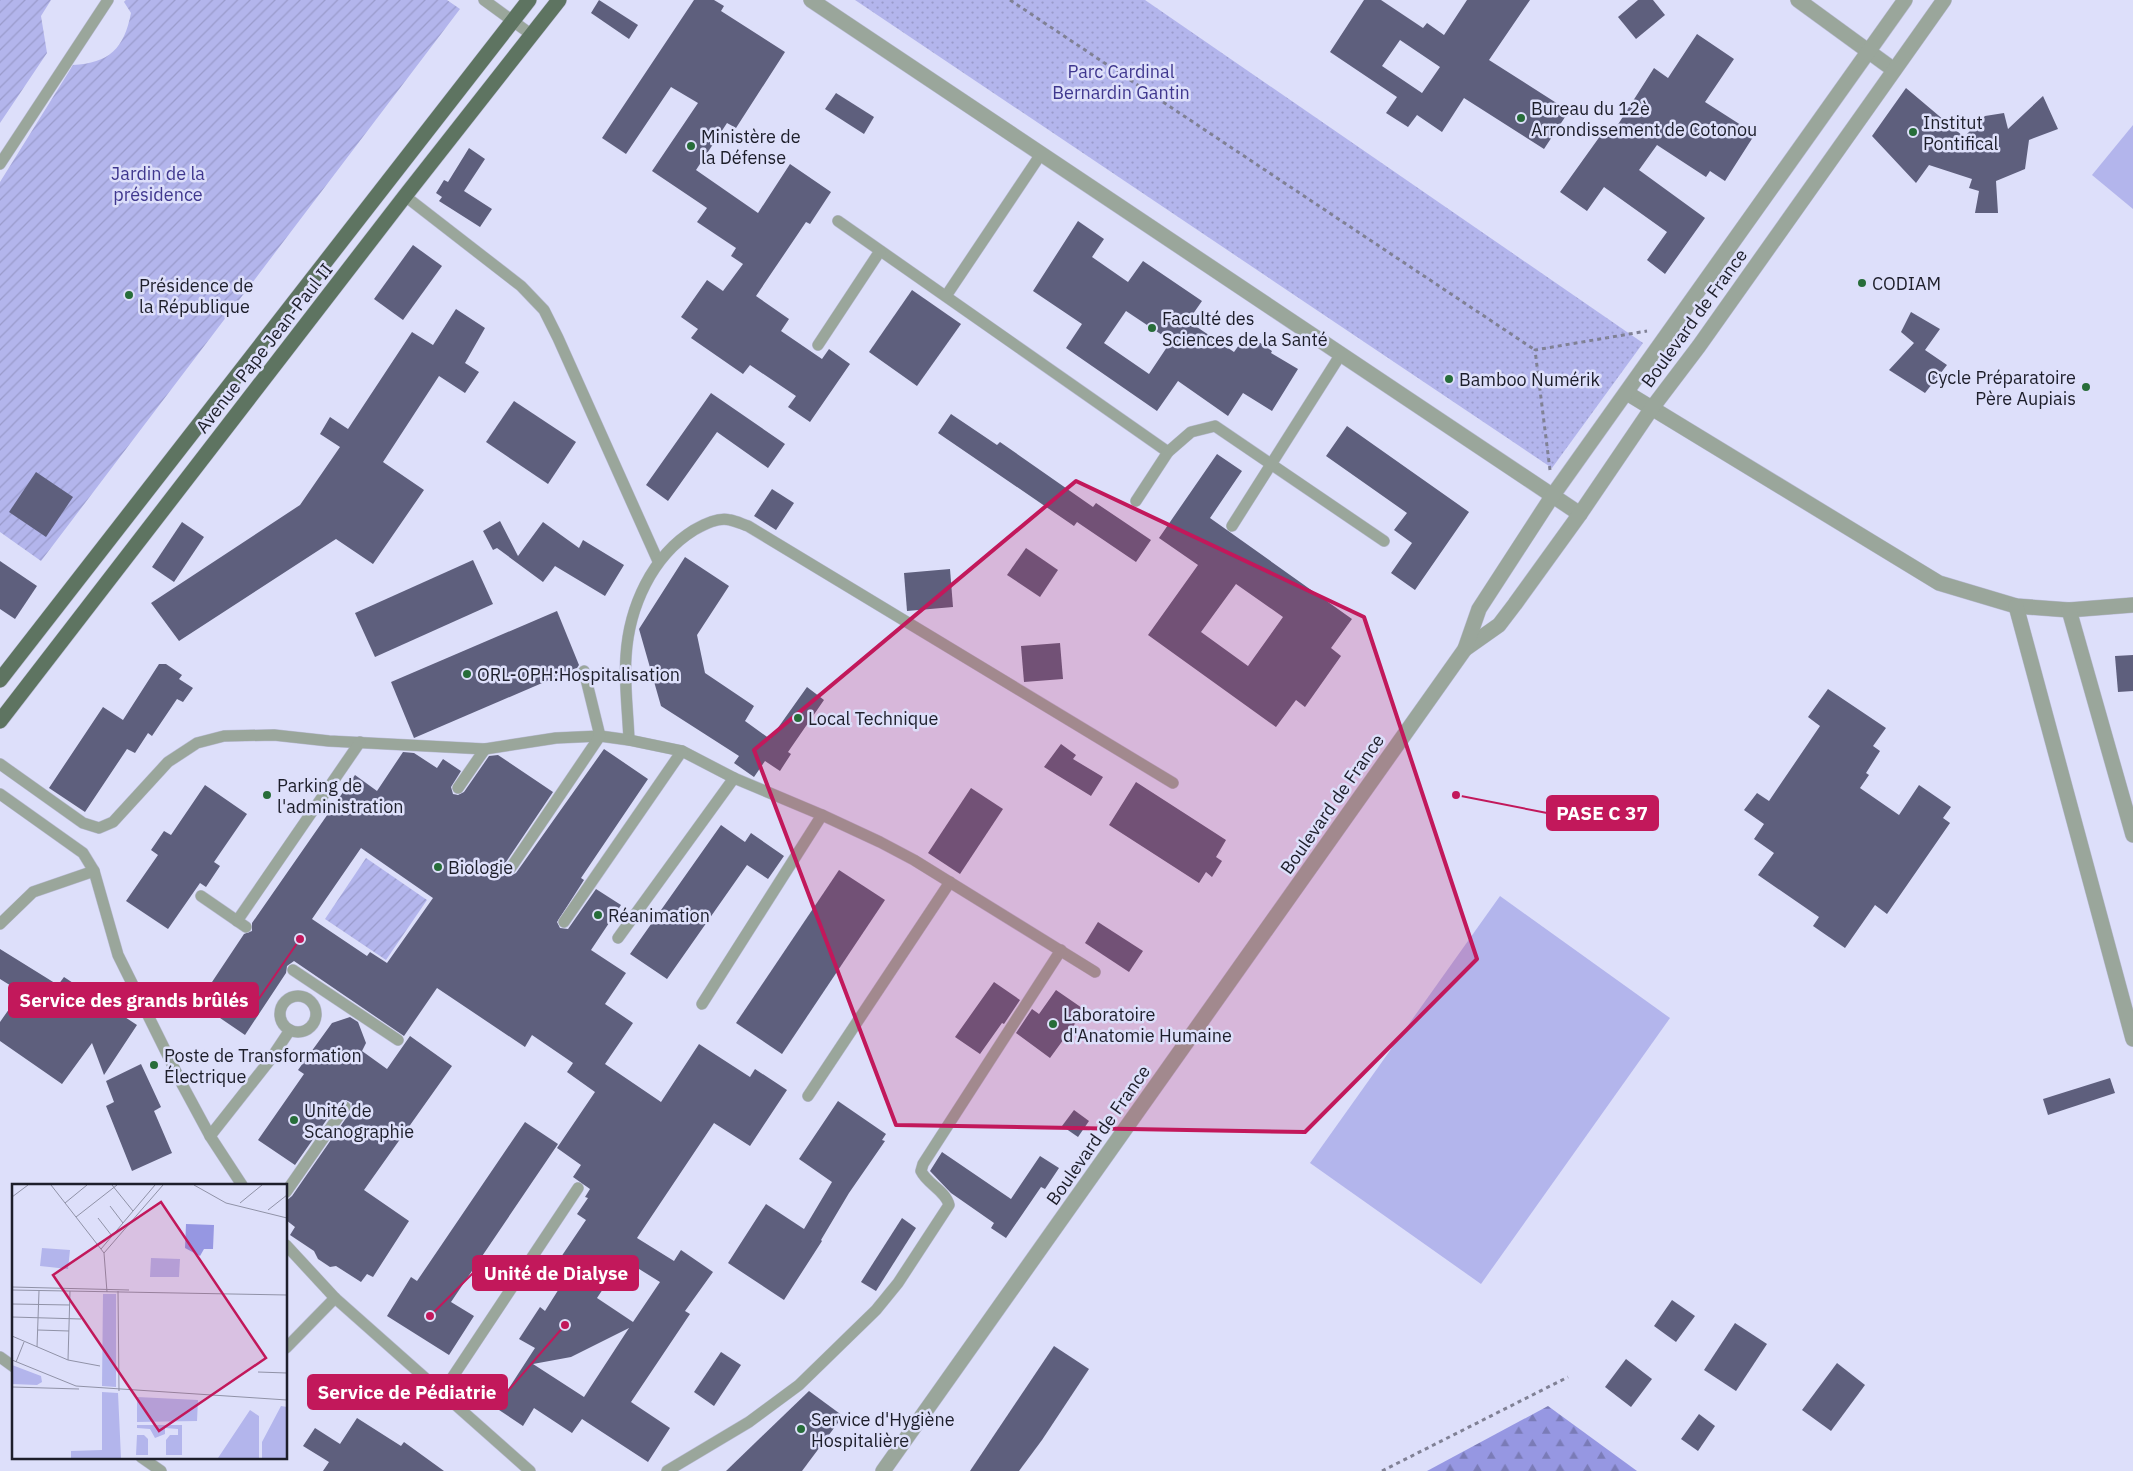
<svg xmlns="http://www.w3.org/2000/svg" width="2133" height="1471" viewBox="0 0 2133 1471" font-family="'IBM Plex Sans',sans-serif">
  <style>
    .grass { fill: url(#grass-dots) }
    .forest { fill: url(#forest-firs) }
    .garden { fill: url(#garden-furrows) }
    .pitch { fill: #b3b5ec }
    .building { fill: #5e5f7d; fill-rule: evenodd }
    .lines { fill: none; stroke-linecap: round; stroke-linejoin: round }
    .service-casing { stroke: #babcd5; stroke-width: 12 }
    .minor-casing { stroke: #babcd5; stroke-width: 16 }
    .tertiary-casing { stroke: #babcd5; stroke-width: 16 }
    .primary-casing { stroke: #babcd5; stroke-width: 16 }
    .path { stroke: #808195; stroke-width: 3; stroke-dasharray: 4 4; stroke-linecap: butt }
    .service { stroke: #9aa69b; stroke-width: 11 }
    .minor { stroke: #9aa69b; stroke-width: 15 }
    .tertiary { stroke: #9aa69b; stroke-width: 15 }
    .primary { stroke: #5e7461; stroke-width: 15 }
    .marked { fill: #c2185b; fill-opacity: 0.2; stroke: #c2185b; stroke-width: 4; stroke-linejoin: round }
    .poi-dot { fill: #276d39; stroke: #dddffa; stroke-width: 2 }
    .labels { text-anchor: middle; dominant-baseline: central; stroke-width: 5; stroke-linejoin: round; paint-order: stroke }
    .park-label { font-size: 18px; fill: #3f378e; stroke: #dddffa }
    .poi-label { font-size: 18px; fill: #1d1e2a; stroke: #dddffa; text-anchor: start }
    .street-label { font-size: 18px; fill: #1d1e2a; stroke: #dddffa }
    .inset-road { fill: none; stroke: #9092a7; stroke-width: 1 }
    .view { fill: #c2185b; fill-opacity: 0.15; stroke: #c2185b; stroke-width: 2.5 }
    .inset-edge { fill: none; stroke: #1d1e2a; stroke-width: 2.5 }
    .leader { fill: none; stroke: #c2185b; stroke-width: 2 }
    .callout-dot { fill: #c2185b; stroke: #dddffa; stroke-width: 2 }
    .callout { fill: #c2185b; stroke: #c2185b; stroke-width: 2 }
    .callout-label { font-size: 19px; text-anchor: middle; font-weight: bold; fill: #fff }
  </style>
  <defs>
    <pattern id="grass-dots" width="8" height="8" patternUnits="userSpaceOnUse" patternTransform="scale(1.25)"><rect width="8" height="8" fill="#b3b5ec"/><path d="M2 2h.1M6 6h.1" fill="none" stroke="#9a9bcb" stroke-width="1.8" stroke-linecap="round"/></pattern>
    <pattern id="forest-firs" width="22" height="20" patternUnits="userSpaceOnUse" patternTransform="scale(1.25)"><rect width="22" height="20" fill="#9697e2"/><path d="M5 1l3.5 6h-7zM16 11l3.5 6h-7z" fill="#7a7bb7"/></pattern>
    <pattern id="garden-furrows" width="10" height="10" patternUnits="userSpaceOnUse" patternTransform="scale(1.25)"><rect width="10" height="10" fill="#b3b5ec"/><path d="M-1 1l2-2M0 10L10 0M9 11l2-2" fill="none" stroke="#9a9bcb"/></pattern>
  </defs>
  <rect width="100%" height="100%" fill="#dddffa"/>
  <polygon class="grass" points="855,0 1145,0 1643,343 1552,468"/>
  <polygon class="forest" points="1548,1406 1637,1471 1427,1471"/>
  <g class="garden">
    <polygon points="0,0 51,0 41,16 47,53 0,123"/>
    <path d="M126 0H447L460 9 41 561 0 532V182L73 65C109 63 124 49 131 13L124 2Z"/>
    <polygon points="366,858 427,900 386,960 325,919"/>
  </g>
  <g class="pitch">
    <polygon points="2133,125 2133,209 2092,175"/>
    <polygon points="1500,896 1670,1018 1481,1284 1310,1163"/>
  </g>
  <g class="building">
    <polygon points="599,0 638,25 629,39 591,13"/>
    <polygon points="694,0 714,0 724,6 721,11 785,52 736,128 727,123 696,170 758,213 790,164 831,192 810,224 806,222 756,296 789,319 781,331 822,359 829,349 850,364 810,422 788,407 796,396 750,365 743,374 691,338 698,329 681,317 707,280 723,291 743,264 731,256 736,248 697,222 707,208 652,171 698,103 671,87 626,154 602,138"/>
    <path d="M1364 0H1381L1423 28 1427 23 1444 35 1467 0H1530L1489 60 1569 111 1544 149 1464 98 1442 132 1417 115 1408 127 1386 113 1397 97 1330 52ZM1400 40 1440 67 1422 93 1382 66Z"/>
    <polygon points="1638,0 1653,0 1665,15 1636,39 1618,17"/>
    <polygon points="1697,34 1734,59 1705,102 1755,134 1725,181 1710,171 1706,177 1657,145 1639,170 1705,218 1665,274 1647,260 1667,232 1604,187 1587,211 1560,192 1603,132 1610,137 1654,68 1668,78"/>
    <polygon points="1906,88 1964,137 1985,116 2004,113 2008,129 2043,96 2058,129 2029,140 2025,169 1996,181 1998,213 1975,213 1979,191 1969,188 1972,179 1929,165 1916,183 1872,136"/>
    <polygon points="836,93 874,117 864,134 825,109"/>
    <polygon points="469,148 485,159 464,191 492,209 480,227 439,201 442,197 436,193 444,180 448,182"/>
    <path d="M1078 221 1104 239 1092 257 1128 282 1143 261 1202 301 1188 321 1234 352 1247 334 1272 351 1271 353 1298 369 1272 411 1243 393 1228 416 1178 381 1157 411 1066 348 1082 324 1033 291ZM1126 311 1171 341 1149 374 1104 343Z"/>
    <polygon points="413,245 442,266 403,320 374,299"/>
    <polygon points="912,290 961,324 917,386 869,352"/>
    <polygon points="456,309 485,328 465,363 479,372 465,393 439,376 383,462 424,490 373,564 336,539 179,641 151,603 300,505 340,447 320,434 330,417 348,429 412,332 433,345"/>
    <polygon points="1911,312 1940,329 1925,350 1947,365 1925,393 1889,370 1914,343 1901,332"/>
    <polygon points="711,393 785,444 768,468 717,432 668,501 646,485"/>
    <polygon points="514,401 576,442 548,484 486,442"/>
    <polygon points="951,414 997,445 1000,442 1093,507 1096,503 1151,540 1136,562 1077,522 1074,526 938,433"/>
    <polygon points="1347,426 1469,512 1415,590 1391,573 1412,543 1394,530 1407,513 1326,456"/>
    <path d="M1217 454 1242 471 1210 518 1352 619 1331 648 1341 656 1305 707 1296 700 1276 727 1148 635 1198 565 1159 538ZM1236 584 1283 617 1248 666 1201 632Z"/>
    <polygon points="36,472 73,497 46,537 9,512"/>
    <polygon points="772,489 794,503 776,530 754,516"/>
    <polygon points="500,521 518,556 543,522 579,548 583,540 624,565 605,596 555,566 543,582 497,548 493,550 483,531"/>
    <polygon points="182,522 204,537 174,582 152,567"/>
    <polygon points="1026,548 1058,570 1040,597 1007,575"/>
    <polygon points="685,557 729,586 697,635 705,673 754,706 745,721 770,739 807,687 824,700 788,752 791,754 780,771 765,761 754,777 734,763 739,756 661,706 639,629"/>
    <polygon points="473,560 493,604 375,657 355,613"/>
    <polygon points="0,561 37,586 15,619 0,609"/>
    <polygon points="950,569 953,607 907,611 904,573"/>
    <polygon points="557,611 579,665 577,668 414,738 391,682"/>
    <polygon points="1060,643 1063,679 1024,682 1021,646"/>
    <polygon points="2133,655 2133,691 2118,692 2115,656"/>
    <polygon points="159,664 166,664 182,675 179,679 193,688 183,702 177,699 152,736 148,733 135,753 127,749 85,812 49,788 103,707 123,720"/>
    <polygon points="1828,689 1886,728 1873,746 1880,751 1866,773 1869,775 1860,788 1899,815 1919,785 1951,807 1943,818 1950,823 1887,914 1875,905 1845,948 1813,926 1819,917 1758,875 1774,853 1754,839 1764,824 1744,810 1757,793 1769,801 1820,726 1808,717"/>
    <polygon points="1061,744 1076,755 1073,759 1103,777 1091,796 1044,767"/>
    <path d="M604 749 648 779 581 878 584 880 557 922 560 928 568 929 596 889 621 905 591 950 626 973 605 1004 633 1023 605 1064 661 1102 699 1044 750 1077 755 1069 787 1090 750 1146 714 1123 637 1238 674 1261 681 1250 713 1272 685 1311 690 1314 631 1402 670 1428 648 1462 582 1419 572 1433 534 1408 523 1426 496 1408 535 1348 519 1339 540 1307 545 1311 574 1265 561 1257 586 1220 577 1214 588 1198 585 1197 590 1189 573 1177 581 1165 557 1148 595 1092 567 1072 573 1063 532 1035 525 1047 437 988 404 1036 294 961 287 966 286 973 245 1035 198 1003 244 934 252 931V923L355 775 377 791 403 752 414 753 437 768 443 759 461 771 451 787 453 794 458 795 464 792 489 756 498 755 553 792 504 865V873L510 876 516 873ZM361 848 433 898 387 963 370 952 367 956 312 919ZM623 1259 660 1282 633 1322 597 1298ZM629 1328 584 1397 533 1364 571 1357Z"/>
    <polygon points="1136,782 1226,840 1216,857 1222,861 1212,877 1206,872 1199,883 1109,825"/>
    <polygon points="205,785 247,814 214,862 220,866 206,887 200,883 168,929 126,901 158,855 151,850 164,831 171,835"/>
    <polygon points="971,788 1003,809 960,874 928,853"/>
    <polygon points="721,825 745,842 751,833 784,856 768,879 747,865 667,979 630,954"/>
    <polygon points="839,870 885,900 782,1054 736,1023"/>
    <polygon points="1098,922 1143,951 1129,972 1085,943"/>
    <polygon points="0,949 58,985 64,977 137,1025 104,1075 92,1043 62,1084 0,1041 0,1022 21,992 0,979"/>
    <polygon points="994,982 1020,1000 1004,1024 1002,1023 980,1054 955,1037"/>
    <polygon points="1056,990 1085,1010 1050,1058 1016,1033 1032,1009 1039,1014"/>
    <polygon points="350,1017 358,1022 366,1043 362,1051 387,1069 410,1036 452,1066 364,1190 409,1221 373,1277 367,1274 361,1282 336,1266 330,1267 318,1259 314,1251 290,1235 295,1227 286,1220 286,1201 292,1196 351,1111 352,1103 346,1100 339,1102 295,1165 258,1140 304,1074 298,1070 332,1023"/>
    <polygon points="141,1064 161,1107 154,1111 172,1153 132,1171 106,1106 114,1102 106,1081"/>
    <polygon points="2110,1078 2115,1093 2048,1115 2043,1099"/>
    <polygon points="838,1101 886,1134 882,1140 885,1141 849,1193 821,1240 822,1241 784,1300 728,1263 766,1204 804,1229 832,1182 799,1159"/>
    <polygon points="1074,1110 1089,1121 1078,1137 1062,1126"/>
    <polygon points="525,1122 558,1144 451,1302 474,1316 449,1355 387,1316 411,1277 417,1281"/>
    <polygon points="942,1152 1011,1199 1040,1156 1059,1168 1045,1189 1041,1187 1006,1238 991,1228 994,1223 951,1193 930,1171"/>
    <polygon points="902,1218 916,1228 876,1291 861,1282"/>
    <polygon points="1672,1300 1695,1316 1676,1342 1654,1326"/>
    <polygon points="1735,1323 1767,1344 1736,1391 1704,1370"/>
    <polygon points="1054,1346 1089,1369 1042,1440 1019,1471 970,1471"/>
    <polygon points="721,1352 741,1365 714,1406 694,1392"/>
    <polygon points="1626,1359 1652,1379 1631,1407 1605,1387"/>
    <polygon points="1837,1363 1865,1385 1831,1431 1802,1410"/>
    <polygon points="809,1391 843,1416 802,1471 726,1471"/>
    <polygon points="1699,1414 1715,1426 1698,1451 1681,1439"/>
    <polygon points="357,1418 401,1446 404,1442 444,1471 323,1471 329,1462 303,1446 315,1428 340,1444"/>
  </g>
  <g class="lines">
    <defs>
      <g id="service">
        <polyline points="484,0 532,35"/>
        <polyline points="0,164 108,0"/>
        <polyline points="405,196 521,286 544,310 558,338 658,561"/>
        <polyline points="838,221 1168,452"/>
        <polyline points="946,296 1041,154"/>
        <polyline points="818,345 880,251"/>
        <polyline points="1136,501 1168,452 1191,432 1215,426 1384,541"/>
        <polyline points="1232,526 1341,354"/>
        <path d="M629 740C628 712 624 683 626 656 629 607 652 556 694 530 705 524 718 517 730 520 736 521 742 524 748 526L1173 783"/>
        <polyline points="0,764 83,823 99,828 113,822 168,762 197,743 224,736 274,735 329,741 485,749 556,738 600,736 629,740 682,751 734,778 822,815 880,842 914,860 1095,972"/>
        <polyline points="458,788 485,749"/>
        <polyline points="0,794 83,853 94,871 118,955 183,1086 210,1136 242,1185"/>
        <polyline points="510,869 600,736 584,671"/>
        <polyline points="201,896 246,927"/>
        <polyline points="237,921 360,742"/>
        <polyline points="564,922 682,751"/>
        <polyline points="0,924 33,892 94,871"/>
        <polyline points="618,938 734,778"/>
        <polyline points="293,970 398,1040"/>
        <circle cx="298" cy="1014" r="18"/>
        <polyline points="702,1004 822,815"/>
        <polyline points="808,1096 950,882"/>
        <polyline points="210,1136 270,1060 290,1030"/>
        <polyline points="286,1192 345,1107"/>
        <polyline points="286,1245 335,1298 530,1471"/>
        <polyline points="286,1348 335,1298"/>
        <polyline points="0,1357 14,1367"/>
        <polyline points="442,1393 578,1188"/>
        <polyline points="141,1457 161,1471"/>
        <path d="M667 1471 749 1422 799 1385 876 1310 898 1283 949 1205C946 1191 927 1184 921 1171L923 1164 1061 950"/>
      </g>
      <g id="minor">
        <polyline points="811,0 1580,514"/>
        <polyline points="1798,0 1894,70"/>
        <polyline points="1627,393 1939,583 2016,606 2069,610 2133,605"/>
        <polyline points="2016,606 2133,1039"/>
        <polyline points="2069,610 2133,835"/>
      </g>
      <g id="tertiary">
        <polyline points="1465,649 1499,625 1515,604 1580,514 1652,408 1699,346 1944,0"/>
        <polyline points="883,1471 1465,649 1479,609 1553,495 1905,0"/>
      </g>
      <g id="primary">
        <polyline points="0,680 529,0"/>
        <polyline points="0,721 405,196 559,0"/>
      </g>
    </defs>
    <use href="#service" class="service-casing"/>
    <use href="#minor" class="minor-casing"/>
    <use href="#tertiary" class="tertiary-casing"/>
    <use href="#primary" class="primary-casing"/>
    <g class="path">
      <polyline points="1010,0 1535,350"/>
      <polyline points="1550,470 1535,350 1647,331"/>
      <polyline points="1382,1471 1568,1377"/>
    </g>
    <use href="#service" class="service"/>
    <use href="#minor" class="minor"/>
    <use href="#tertiary" class="tertiary"/>
    <use href="#primary" class="primary"/>
  </g>
  <path class="marked" d="M1076 481 1364 617 1477 959 1305 1132 896 1125 754 750Z"/>
  <g class="poi-dot">
    <circle cx="1521" cy="118" r="5"/>
    <circle cx="1913" cy="132" r="5"/>
    <circle cx="691" cy="146" r="5"/>
    <circle cx="1862" cy="283" r="5"/>
    <circle cx="129" cy="295" r="5"/>
    <circle cx="1152" cy="328" r="5"/>
    <circle cx="1449" cy="379" r="5"/>
    <circle cx="2086" cy="387" r="5"/>
    <circle cx="467" cy="674" r="5"/>
    <circle cx="798" cy="718" r="5"/>
    <circle cx="267" cy="795" r="5"/>
    <circle cx="438" cy="867" r="5"/>
    <circle cx="598" cy="915" r="5"/>
    <circle cx="1053" cy="1024" r="5"/>
    <circle cx="154" cy="1065" r="5"/>
    <circle cx="294" cy="1120" r="5"/>
    <circle cx="801" cy="1429" r="5"/>
  </g>
  <g class="labels">
    <g class="park-label">
      <text x="1121" y="71">Parc Cardinal<tspan x="1121" dy="21">Bernardin Gantin</tspan></text>
      <text x="158" y="173">Jardin de la<tspan x="158" dy="21">présidence</tspan></text>
    </g>
    <g class="poi-label">
      <text x="1531" y="108">Bureau du 12è<tspan x="1531" dy="21">Arrondissement de Cotonou</tspan></text>
      <text x="1923" y="122">Institut<tspan x="1923" dy="21">Pontifical</tspan></text>
      <text x="701" y="136">Ministère de<tspan x="701" dy="21">la Défense</tspan></text>
      <text x="1872" y="283">CODIAM</text>
      <text x="139" y="285">Présidence de<tspan x="139" dy="21">la République</tspan></text>
      <text x="1162" y="318">Faculté des<tspan x="1162" dy="21">Sciences de la Santé</tspan></text>
      <text x="2076" y="377" text-anchor="end">Cycle Préparatoire<tspan x="2076" dy="21">Père Aupiais</tspan></text>
      <text x="1459" y="379">Bamboo Numérik</text>
      <text x="477" y="674">ORL-OPH:Hospitalisation</text>
      <text x="808" y="718">Local Technique</text>
      <text x="277" y="785">Parking de<tspan x="277" dy="21">l'administration</tspan></text>
      <text x="448" y="867">Biologie</text>
      <text x="608" y="915">Réanimation</text>
      <text x="1063" y="1014">Laboratoire<tspan x="1063" dy="21">d'Anatomie Humaine</tspan></text>
      <text x="164" y="1055">Poste de Transformation<tspan x="164" dy="21">Électrique</tspan></text>
      <text x="304" y="1110">Unité de<tspan x="304" dy="21">Scanographie</tspan></text>
      <text x="811" y="1419">Service d'Hygiène<tspan x="811" dy="21">Hospitalière</tspan></text>
    </g>
    <g class="street-label">
      <text transform="translate(1694 318) rotate(-54)">Boulevard de France</text>
      <text transform="translate(264 348) rotate(-52)">Avenue Pape Jean-Paul II</text>
      <text transform="translate(1332 804) rotate(-55)">Boulevard de France</text>
      <text transform="translate(1098 1135) rotate(-55)">Boulevard de France</text>
    </g>
  </g>
  <g transform="translate(12 1184)">
    <rect width="275" height="275" fill="#dddffa"/>
    <path d="M91 110H104V203L90 202ZM0 181 29 192 30 198 25 201 0 200ZM90 208 106 209 109 274H59V267L90 266ZM238 226 247 232V274H206Z" fill="#b3b5ec"/>
    <path d="M174 40 202 41 201 65H192L188 72 173 64Z" fill="#9697e2"/>
    <path d="M125 213 186 216 185 237 125 238ZM269 222 275 223V274H250V258ZM125 241H170V271H154V256L158 251H166V245L153 244V250L143 254 138 245 125 244ZM125 251H132L136 255V271H124Z" fill="#b3b5ec"/>
    <path d="M30 64 58 66 56 85 28 82ZM139 74 168 75 167 93H138Z" fill="#b3b5ec"/>
    <path class="inset-road" d="M39 1 92 69 95 108M100 1 121 27M182 1 214 19 275 34M0 13 16 1M53 19 75 1M228 19 250 1M98 22 111 39M256 26 275 11M64 33 105 1M86 34 100 52M89 65 143 1M92 69 151 1M0 103 117 106M0 106 275 111M106 107 107 207M0 120 58 121M0 133 69 135M26 146 57 147M0 152 56 176 88 182M25 163 27 107M0 176 64 202 275 216M56 176 58 107M4 178 12 158M246 188 275 189M0 203 67 205"/>
    <path class="view" d="M149 18 254 174 147 247 41 91Z"/>
    <rect width="275" height="275" class="inset-edge"/>
  </g>
  <path class="leader" d="M1456 795L1547 813M300 939L258 1000M430 1316L473 1273M565 1325L507 1392"/>
  <g class="callout-dot">
    <circle cx="1456" cy="795" r="5"/>
    <circle cx="300" cy="939" r="5"/>
    <circle cx="430" cy="1316" r="5"/>
    <circle cx="565" cy="1325" r="5"/>
  </g>
  <g class="callout">
    <rect x="1547" y="796" width="111" height="34" rx="5"/>
    <rect x="9" y="983" width="249" height="34" rx="5"/>
    <rect x="473" y="1256" width="165" height="34" rx="5"/>
    <rect x="308" y="1375" width="199" height="34" rx="5"/>
  </g>
  <g class="callout-label">
    <text x="1602" y="820">PASE C 37</text>
    <text x="134" y="1007">Service des grands brûlés</text>
    <text x="556" y="1280">Unité de Dialyse</text>
    <text x="407" y="1399">Service de Pédiatrie</text>
  </g>
</svg>
